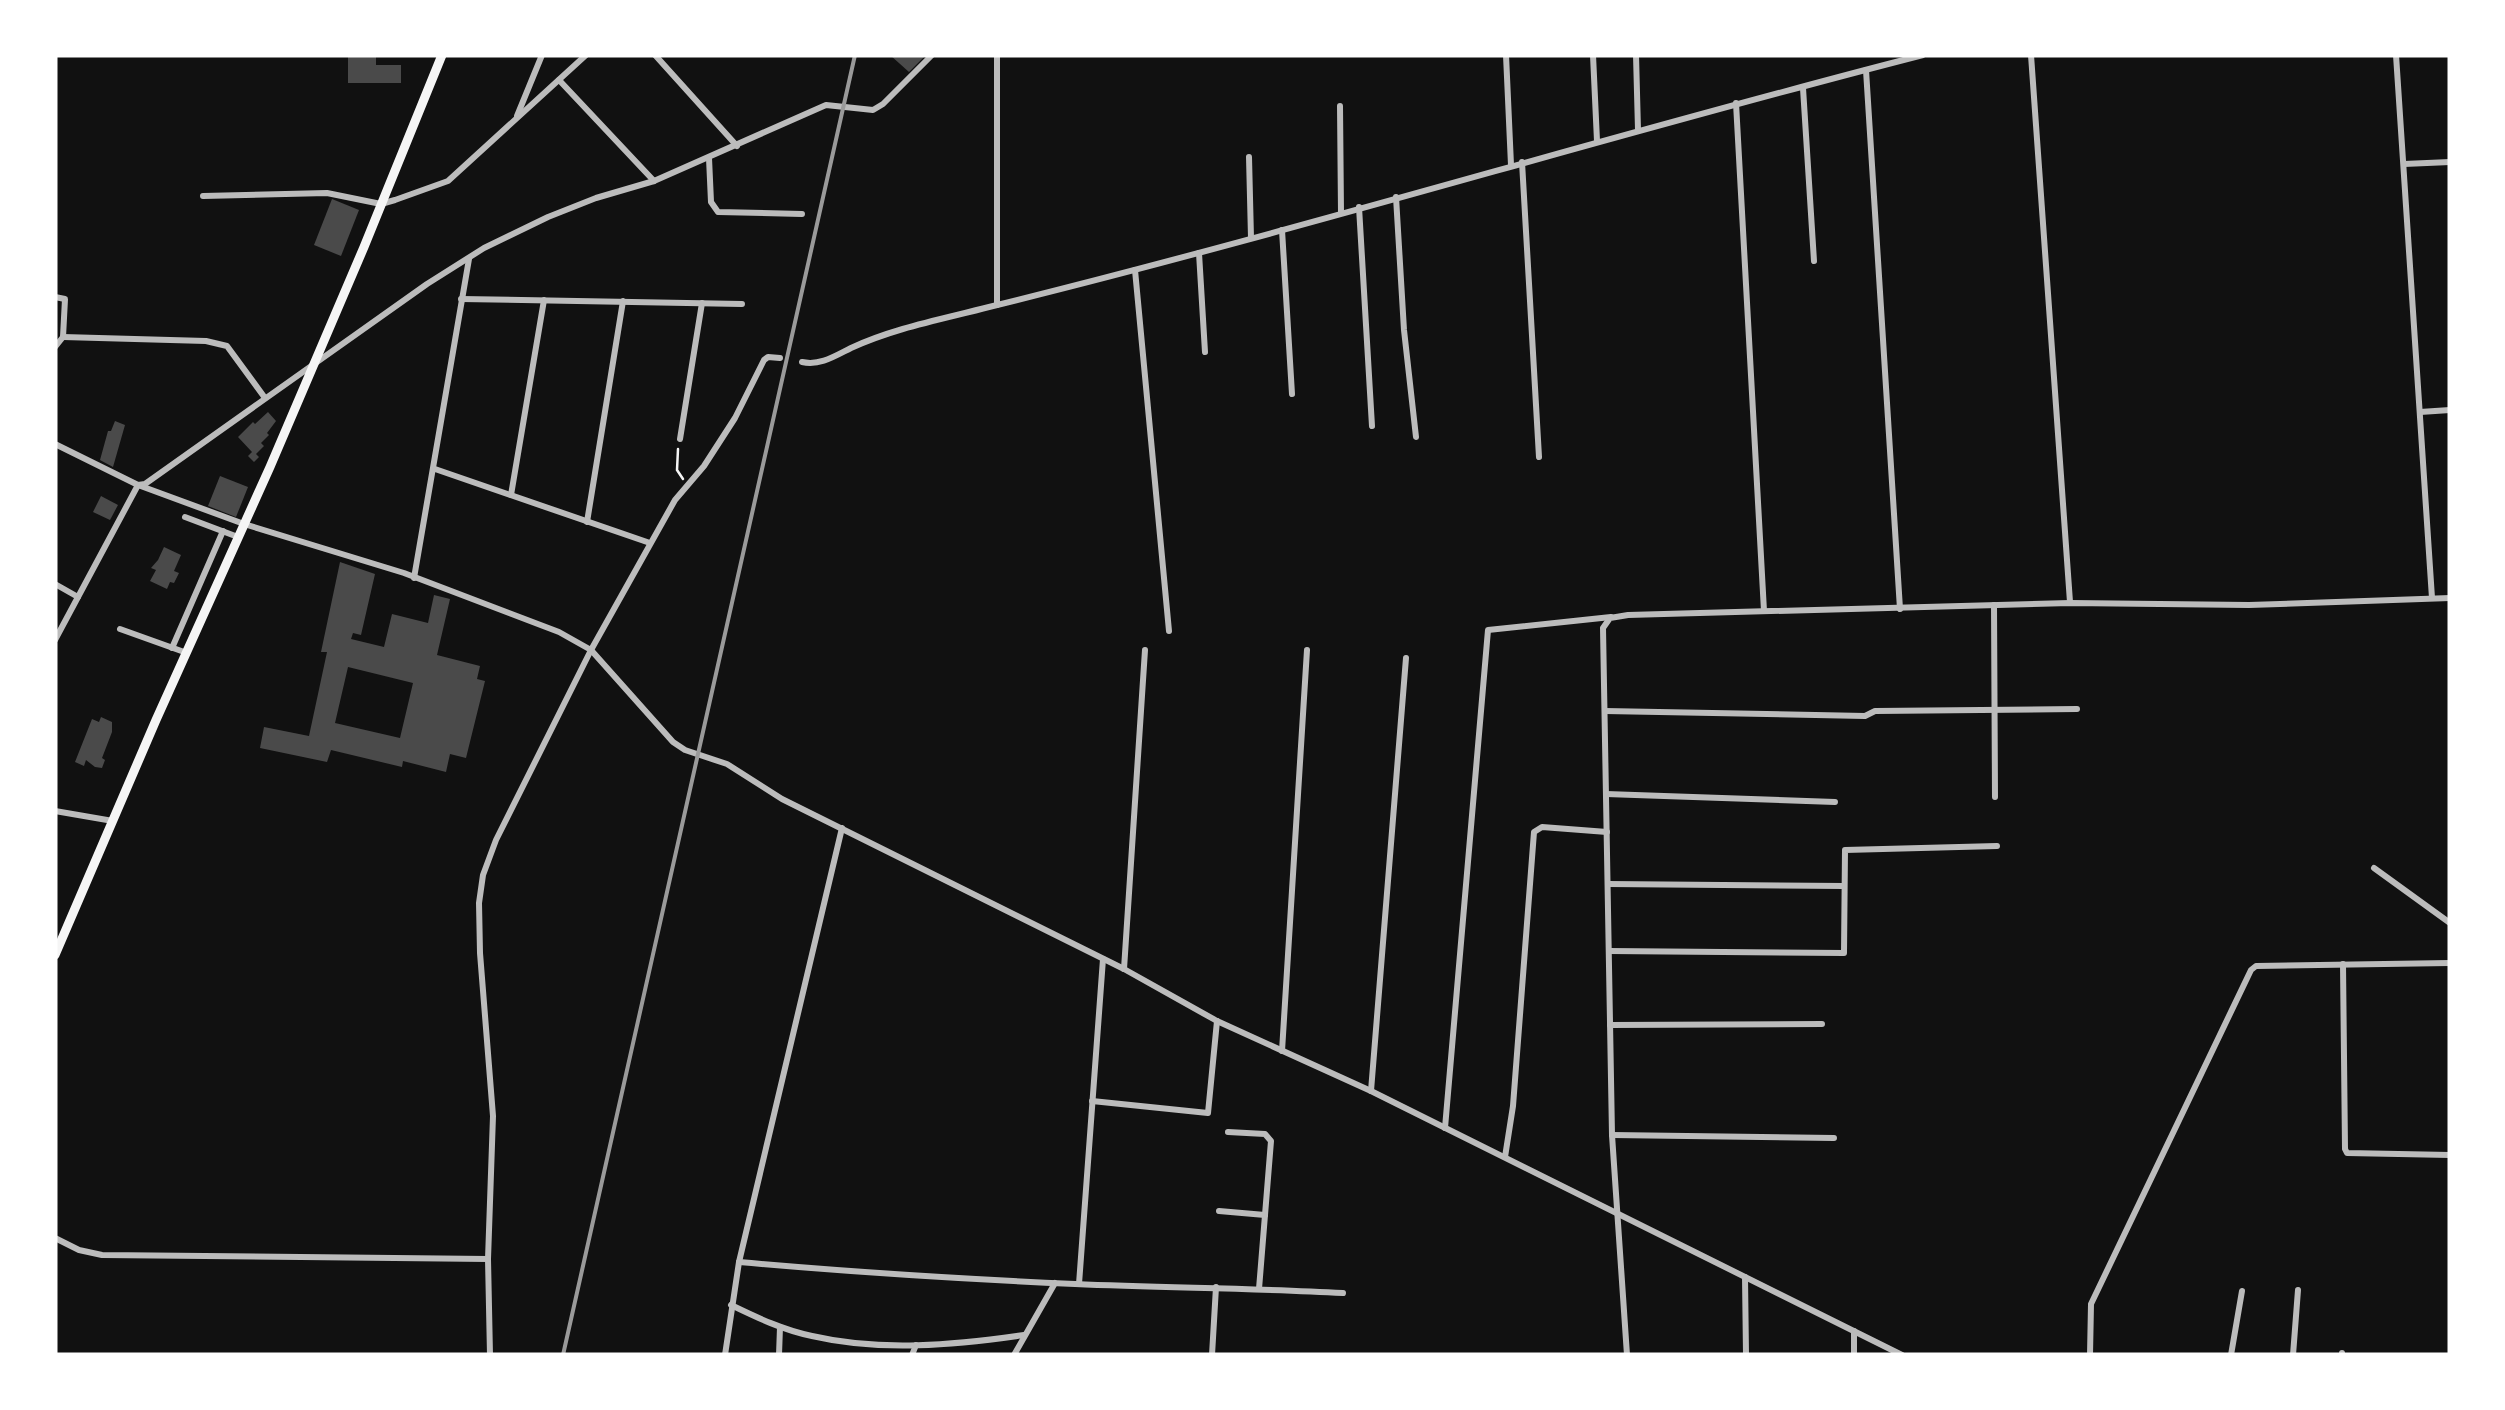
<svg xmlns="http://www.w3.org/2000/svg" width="2505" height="1410" viewBox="0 0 2505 1410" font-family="Manrope,sans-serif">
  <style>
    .building { fill: #4a4a4a; fill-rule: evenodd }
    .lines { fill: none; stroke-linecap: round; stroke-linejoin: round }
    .path { stroke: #f5f5f5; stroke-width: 2.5 }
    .minor { stroke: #bcbcbc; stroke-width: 6 }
    .secondary { stroke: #f5f5f5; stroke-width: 9 }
    .rail { stroke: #9a9a9a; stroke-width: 4 }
  </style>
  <rect width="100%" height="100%" fill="#111"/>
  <g class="building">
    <polygon points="348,55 376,55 376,65 401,65 401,83 348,83"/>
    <polygon points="890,55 926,55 909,72"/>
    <polygon points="332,199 359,210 341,256 314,245"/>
    <polygon points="268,412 276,421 267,433 269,435 261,443 264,446 256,454 259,457 254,462 248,456 252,452 238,437 253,422 255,424"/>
    <polygon points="115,421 125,425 113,467 100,460 108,431 111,431"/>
    <polygon points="220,476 248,487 236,517 208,506"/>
    <polygon points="101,496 118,505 110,520 93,512"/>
    <polygon points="164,547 181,555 174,571 179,573 174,583 170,582 167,589 150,581 156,570 151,568 158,560"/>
    <path d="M340 562 375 574 361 635 353 633 351 639 384 647 392 614 428 623 434 595 450 599 437 655 480 666 477 679 485 681 466 758 450 754 446 772 403 761 402 767 331 750 327 762 260 748 264 727 309 736 327 652H321ZM348 667 413 683 400 738 335 723Z"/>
    <polygon points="101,717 112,722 112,732 102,758 105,760 102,768 95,767 86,760 84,766 75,762 92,719 99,722"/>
  </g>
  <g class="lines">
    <polyline class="path" points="678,449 677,470 683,479"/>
    <g class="minor">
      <polyline points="655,55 737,146"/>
      <polyline points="997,55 997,305"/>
      <polyline points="1506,55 1511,165"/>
      <polyline points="1593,55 1597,141"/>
      <polyline points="1636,55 1638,130"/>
      <polyline points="2031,55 2070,602"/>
      <polyline points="2396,55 2432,598"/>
      <polyline points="1866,70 1900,609"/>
      <polyline points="559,80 654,181"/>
      <polyline points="1803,88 1814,261"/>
      <polyline points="1736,103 1764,611"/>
      <polyline points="1340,106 1341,213"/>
      <polyline points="517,116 542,55"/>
      <polyline points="1249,157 1251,238"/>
      <polyline points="709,158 711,202 718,212 802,214"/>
      <polyline points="1522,162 1539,457"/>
      <polyline points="2404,164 2450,162"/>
      <polyline points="203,196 327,193 381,204 395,200 448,181 586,55"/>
      <polyline points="1396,197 1404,330 1416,437"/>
      <polyline points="1359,207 1372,426"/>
      <polyline points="1282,230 1292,394"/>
      <polyline points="1199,253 1205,352"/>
      <polyline points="1135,270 1169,631"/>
      <polyline points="55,297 65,299 63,337 55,347"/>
      <polyline points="461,299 742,304"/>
      <polyline points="63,337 206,341 227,346 265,398"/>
      <path d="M802 362C820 366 835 356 851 348 894 328 943 319 989 307 1302 230 1610 135 1923 55"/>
      <polyline points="2420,412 2450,410"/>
      <polyline points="680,439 702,303"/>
      <polyline points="55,444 138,485 244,524 404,573 559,632 591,650 673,742 685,750 727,764 782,799 1124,969 1217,1021 1371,1091 1902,1355"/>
      <polyline points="435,469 650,543"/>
      <polyline points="511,495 544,300"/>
      <polyline points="185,517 238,537"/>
      <polyline points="587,522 623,301"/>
      <polyline points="414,578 469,259"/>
      <polyline points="55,584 78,597"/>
      <polyline points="1994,605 1995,797"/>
      <polyline points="120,629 187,653"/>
      <polyline points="55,640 138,485 145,484 427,284 484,248 548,217 596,198 654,181 826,105 873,110 883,104 932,55"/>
      <polyline points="172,648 223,531"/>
      <polyline points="1605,711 1865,716 1875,711 2077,709"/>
      <polyline points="1606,794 1835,802"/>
      <polyline points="55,811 113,821"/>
      <polyline points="2374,868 2450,923"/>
      <polyline points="1608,884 1844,886"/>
      <polyline points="1609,951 1844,953 1845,850 1997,846"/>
      <polyline points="2343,964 2345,1149 2347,1153 2450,1155"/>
      <polyline points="1124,969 1145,650"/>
      <polyline points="1610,1025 1822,1024"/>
      <polyline points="1282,1051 1307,650"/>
      <polyline points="1371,1091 1406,658"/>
      <polyline points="1092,1101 1208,1113 1217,1021"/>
      <polyline points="1445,1128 1488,630 1611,617"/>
      <polyline points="1228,1132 1265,1134 1271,1141 1259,1289"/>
      <polyline points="1612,1135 1834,1138"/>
      <polyline points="1505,1157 1513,1106 1534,832 1542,827 1607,832"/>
      <polyline points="1219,1211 1265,1215"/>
      <polyline points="55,1238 79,1250 102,1255 488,1259"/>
      <path d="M739 1262C851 1272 963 1279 1075 1284 1164 1288 1254 1288 1343 1293"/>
      <polyline points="1745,1277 1746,1355"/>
      <polyline points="1079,1284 1103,959"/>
      <path d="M731 1305C758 1318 783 1330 812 1336 881 1352 955 1345 1024 1335"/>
      <polyline points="1854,1331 1854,1355"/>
      <polyline points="490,1355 488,1259 493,1116 480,953 479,903 483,875 496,840 591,650 675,500 704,466 735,418 764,360 768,357 780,358"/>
      <polyline points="725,1355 739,1262 842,828"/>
      <polyline points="779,1355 780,1327"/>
      <polyline points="912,1355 916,1345"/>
      <polyline points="1014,1355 1055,1283"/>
      <polyline points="1212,1355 1216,1287"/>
      <polyline points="1627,1355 1612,1135 1603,628 1610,618 1628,615 2070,603 2249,605 2450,598"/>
      <polyline points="2090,1355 2091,1304 2251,970 2256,966 2450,963"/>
      <polyline points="2231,1355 2242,1291"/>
      <polyline points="2293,1355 2298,1290"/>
      <polyline points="2342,1355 2342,1353"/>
    </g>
    <polyline class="secondary" points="55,955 156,720 270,467 364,247 442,55"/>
    <polyline class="rail" points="563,1355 855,55"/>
  </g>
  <rect width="2505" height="1410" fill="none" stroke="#ffffff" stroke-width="115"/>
</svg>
